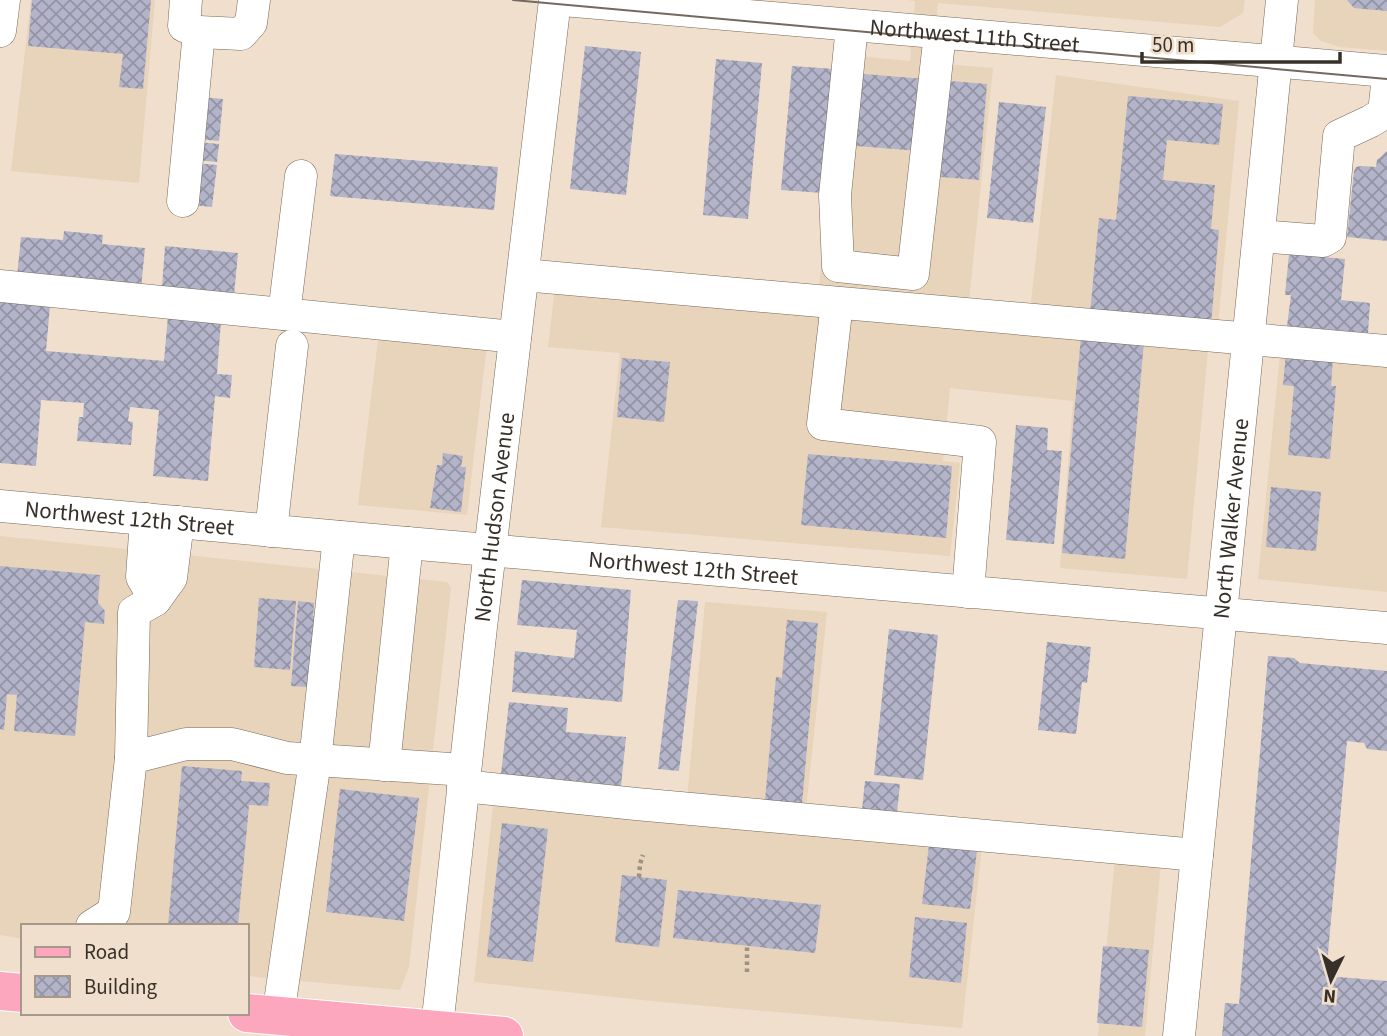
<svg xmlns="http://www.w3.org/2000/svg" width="1387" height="1036" viewBox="0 0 1387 1036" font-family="'Source Sans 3',sans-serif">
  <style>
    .built { fill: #e8d3bb }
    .building { fill: url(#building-cross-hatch) }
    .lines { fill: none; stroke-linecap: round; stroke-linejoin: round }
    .minor-casing { stroke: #776858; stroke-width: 33 }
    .major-casing { stroke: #fff; stroke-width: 40 }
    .path { stroke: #9e9184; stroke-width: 4.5; stroke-dasharray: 3.5 3.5; stroke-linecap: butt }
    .minor { stroke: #fff; stroke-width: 32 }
    .major { stroke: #fda7be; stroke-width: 38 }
    .tram { stroke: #74695e; stroke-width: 2 }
    .labels { text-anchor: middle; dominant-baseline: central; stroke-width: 7; stroke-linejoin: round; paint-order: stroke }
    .street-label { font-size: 23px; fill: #373029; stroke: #f0dfcc }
  </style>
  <defs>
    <pattern id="building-cross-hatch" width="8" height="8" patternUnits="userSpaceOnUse" patternTransform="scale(1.75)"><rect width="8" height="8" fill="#b3b4c9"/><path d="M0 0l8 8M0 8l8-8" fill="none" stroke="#9293a3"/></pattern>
  </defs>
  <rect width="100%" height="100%" fill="#f0dfcc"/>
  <g class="built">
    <polygon points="31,0 155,0 139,183 11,171"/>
    <polygon points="907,0 1245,0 1243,13 1220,27 938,3 932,63 993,68 969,301 819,287 844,55 910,61 915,1"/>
    <polygon points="1315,0 1387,0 1387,51 1340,47 1321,41 1313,33"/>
    <polygon points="1056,75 1239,101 1218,325 1208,349 1187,579 1060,568 1073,401 950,388 943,461 960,463 950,556 601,527 620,353 548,347 555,288 1028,330"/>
    <polygon points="379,332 487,344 467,515 358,505"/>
    <polygon points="1280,354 1387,364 1387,592 1258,579"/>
    <polygon points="0,536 447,582 451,588 409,967 400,990 247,976 247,926 23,926 23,939 0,935"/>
    <polygon points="705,602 827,612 806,809 687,799"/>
    <polygon points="494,796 982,846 962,1028 661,1002 474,982"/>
    <polygon points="1115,858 1161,862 1145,1036 1098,1036"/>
  </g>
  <g class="building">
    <polygon points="32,0 151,0 143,89 119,87 123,54 28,46"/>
    <polygon points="1347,0 1387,0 1387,11 1354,8"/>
    <polygon points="585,46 641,52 626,195 570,189"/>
    <polygon points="716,59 762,63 748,219 703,215"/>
    <polygon points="792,66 834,69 823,193 781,190"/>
    <polygon points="850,73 926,79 920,151 844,145"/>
    <polygon points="937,80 987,84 979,180 928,176"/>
    <polygon points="1128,96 1223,104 1219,145 1167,140 1163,180 1215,185 1211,229 1219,230 1211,325 1090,314 1099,218 1116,220"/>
    <polygon points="201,97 223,99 219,141 197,139"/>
    <polygon points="999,102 1046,107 1033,223 987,218"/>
    <polygon points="197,142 219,144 217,162 195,160"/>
    <polygon points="1387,151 1387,241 1347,237 1354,171 1356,167 1361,166 1376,167 1377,160"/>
    <polygon points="335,154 498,167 494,210 330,196"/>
    <polygon points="195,163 217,165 212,207 191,205"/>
    <polygon points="64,231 103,235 102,244 145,248 141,288 17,277 21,237 63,240"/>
    <polygon points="165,246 238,253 234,295 162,288"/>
    <polygon points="1289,254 1345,259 1341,300 1370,303 1368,333 1287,326 1291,295 1285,295"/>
    <polygon points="0,302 50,306 46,351 164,361 168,316 221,321 217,374 232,375 230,398 215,396 208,481 153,476 159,410 130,407 128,421 133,422 131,445 77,441 79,417 83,417 84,403 41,400 36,466 0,463"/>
    <polygon points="1081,336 1144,341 1125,559 1062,553"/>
    <polygon points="1286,353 1333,357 1331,386 1336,386 1330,459 1288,455 1294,386 1283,385"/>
    <polygon points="622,358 670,362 664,422 617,417"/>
    <polygon points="1016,425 1048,428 1047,450 1062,451 1054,544 1006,540"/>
    <polygon points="443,453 463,456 461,467 466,467 461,512 430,508 437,465 442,465"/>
    <polygon points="808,454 952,466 946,538 801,525"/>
    <polygon points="1271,487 1321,492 1316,551 1266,547"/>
    <polygon points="0,566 100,575 98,603 105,611 104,624 85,622 75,736 14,731 17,695 7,694 4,730 0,729"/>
    <polygon points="522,580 631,590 622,702 512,692 515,651 574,658 577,630 517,625"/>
    <polygon points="259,598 296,601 290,670 254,667"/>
    <polygon points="678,600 698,601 679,771 658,769"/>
    <polygon points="298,601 314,603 313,616 315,616 307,687 291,686"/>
    <polygon points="787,620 818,623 802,804 765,801 776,677 782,678"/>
    <polygon points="889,629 938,635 923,780 874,775"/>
    <polygon points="1047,642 1091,647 1087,683 1082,682 1076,734 1038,730"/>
    <polygon points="1268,656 1294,658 1300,663 1387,671 1387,751 1367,749 1364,743 1347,741 1326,976 1387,981 1387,1036 1222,1036 1225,1003 1239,1004"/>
    <polygon points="509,702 568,708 566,732 626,737 621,786 501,774"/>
    <polygon points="182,766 242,771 241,781 270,783 268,806 249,805 238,926 168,926"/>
    <polygon points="865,781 900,784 897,813 862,810"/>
    <polygon points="340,789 419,798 404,921 326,912"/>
    <polygon points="502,823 548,829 533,962 487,957"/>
    <polygon points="929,845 977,850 970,909 922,904"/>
    <polygon points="622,875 667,880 659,947 615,942"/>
    <polygon points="678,890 821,905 815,953 673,938"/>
    <polygon points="915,917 967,923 961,983 909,977"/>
    <polygon points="1103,946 1149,950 1142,1027 1097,1023"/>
  </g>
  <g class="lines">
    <defs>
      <g id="minor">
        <polyline points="186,0 184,26 199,32 241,34 251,23 254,0"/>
        <path id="s1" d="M563 0 1387 71"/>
        <polyline points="852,26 835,195 838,266 913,274 940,33"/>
        <polyline points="0,31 4,0"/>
        <polyline points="183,201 199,32"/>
        <polyline points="1259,236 1323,241 1330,237 1339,136 1371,121 1384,113 1387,85"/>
        <polyline points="523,275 1387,351"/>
        <polyline points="0,286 515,337"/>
        <polyline points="837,303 823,424 980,442 968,592"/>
        <polyline points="284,314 301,176"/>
        <path id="s2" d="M0 506 407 543 1387 628"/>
        <polyline points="146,519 142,577 155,600"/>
        <polyline points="178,522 171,578 155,600 134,612 131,758 186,744 232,744 287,758 465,770"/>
        <polyline points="271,531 292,346"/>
        <polyline points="384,765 407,543"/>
        <polyline points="463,786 636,804 1197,855"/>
        <polyline points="92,926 114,912 131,758"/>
        <polyline points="278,1016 315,761 339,537"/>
        <path id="s3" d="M436 1036 481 627 555 0"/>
        <path id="s4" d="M1179 1036 1282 0"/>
      </g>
      <g id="major">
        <polyline points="0,991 23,993"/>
        <polyline points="247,1013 504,1036"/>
      </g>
    </defs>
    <use href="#minor" class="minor-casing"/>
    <use href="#major" class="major-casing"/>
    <g class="path">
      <polyline points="639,877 640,864 643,855"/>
      <polyline points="747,972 747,946"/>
    </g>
    <use href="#minor" class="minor"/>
    <use href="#major" class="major"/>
    <polyline class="tram" points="513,0 1387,79"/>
  </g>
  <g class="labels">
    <g class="street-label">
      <text stroke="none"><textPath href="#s1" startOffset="413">Northwest 11th Street</textPath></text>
      <text stroke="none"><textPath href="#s2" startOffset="130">Northwest 12th Street</textPath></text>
      <text stroke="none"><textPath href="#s3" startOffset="522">North Hudson Avenue</textPath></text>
      <text stroke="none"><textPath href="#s4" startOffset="520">North Walker Avenue</textPath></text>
      <text stroke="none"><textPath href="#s2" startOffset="696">Northwest 12th Street</textPath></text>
    </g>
  </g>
  <rect x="21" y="924" width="228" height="91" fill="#f0dfcc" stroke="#a6998b" stroke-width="2"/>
  <rect x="35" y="947" width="35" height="10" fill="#fda7be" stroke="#a6998b" stroke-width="2"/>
  <text x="84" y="959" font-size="21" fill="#373029">Road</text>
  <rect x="35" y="976" width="35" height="21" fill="url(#building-cross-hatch)" stroke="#a6998b" stroke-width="2"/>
  <text x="84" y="994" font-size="21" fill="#373029">Building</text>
  <g transform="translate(1331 980) rotate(185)" stroke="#f0dfcc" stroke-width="5" paint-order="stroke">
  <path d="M0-5L12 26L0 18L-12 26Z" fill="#373029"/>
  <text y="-10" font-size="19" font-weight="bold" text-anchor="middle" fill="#373029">N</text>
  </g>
  <path d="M1142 52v10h198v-10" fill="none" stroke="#373029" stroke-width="3.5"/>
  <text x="1152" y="52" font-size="21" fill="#373029" stroke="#f0dfcc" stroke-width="5" paint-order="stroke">50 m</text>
</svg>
